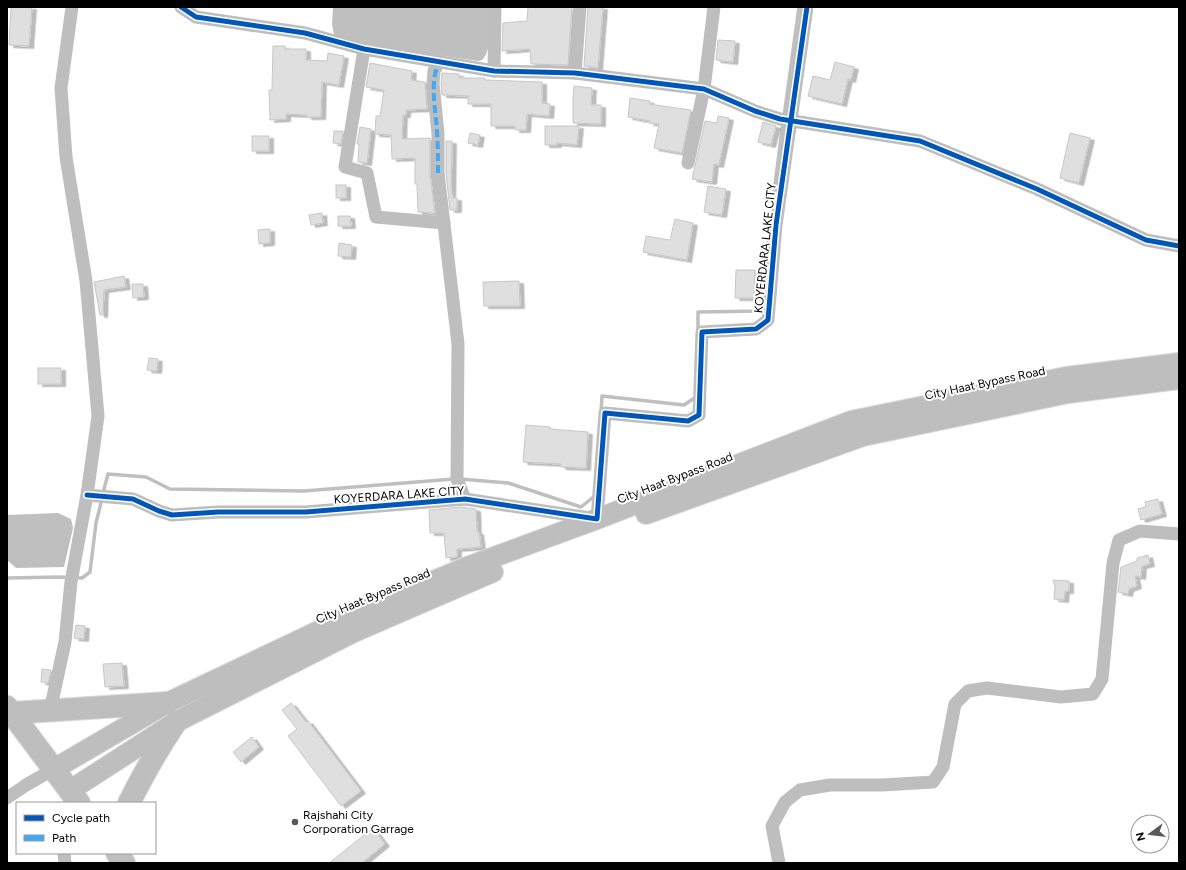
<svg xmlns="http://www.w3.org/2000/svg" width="1186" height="870" viewBox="0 0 1186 870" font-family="Figtree,sans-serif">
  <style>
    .water { fill: #bfbfbf }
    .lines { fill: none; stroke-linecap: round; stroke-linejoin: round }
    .stream { stroke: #bfbfbf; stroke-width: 3.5 }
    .building { fill: #dfdfdf; stroke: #c7c7c7; filter: url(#shadow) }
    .primary-casing { stroke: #dbdbdb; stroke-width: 22 }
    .highway-casing { stroke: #dbdbdb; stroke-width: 24 }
    .street { stroke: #bebebe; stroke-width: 13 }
    .primary { stroke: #bebebe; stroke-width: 20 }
    .highway { stroke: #bebebe; stroke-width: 22 }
    .quiet { stroke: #3fa9f5; stroke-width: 4; stroke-dasharray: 8 4; stroke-linecap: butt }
    .cycleway-casing { stroke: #fff; stroke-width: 8 }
    .cycleway { stroke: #0057b8; stroke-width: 5 }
    .poi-dot { fill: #595959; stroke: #fff; stroke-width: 1.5 }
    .labels { text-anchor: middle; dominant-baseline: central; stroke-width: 4; stroke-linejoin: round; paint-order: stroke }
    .street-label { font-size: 12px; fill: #000; stroke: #fff }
    .poi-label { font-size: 12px; fill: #000; stroke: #fff; text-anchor: start }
  </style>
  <defs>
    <filter id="shadow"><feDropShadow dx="4.5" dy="2.5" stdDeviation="0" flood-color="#0004"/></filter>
  </defs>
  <rect width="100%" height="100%" fill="#fff"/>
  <g class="water">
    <path d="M333 7H489C489 21 493 50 482 60L478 61 353 43 334 35 332 24Z"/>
    <polygon points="58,513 71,519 73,528 64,567 16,568 7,560 7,515"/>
  </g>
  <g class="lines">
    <g class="stream">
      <polyline points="784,117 799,7"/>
      <polyline points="773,200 783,123"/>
      <polyline points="698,330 698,312 761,311 768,242"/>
      <polyline points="601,413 602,396 684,405 696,397"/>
      <polyline points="460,479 508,483 581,507 596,495"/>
      <polyline points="103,493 108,474 146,477 170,489 304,491 454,479"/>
      <polyline points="7,578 59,577 82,578 90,572 96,523 102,499"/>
    </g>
  </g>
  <g class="building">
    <polygon points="11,7 32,7 29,46 9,45"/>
    <polygon points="528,7 572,7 568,65 531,64 530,49 502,51 503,23 527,21"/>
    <polygon points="588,7 603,7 598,68 584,66"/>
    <polygon points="718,40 735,41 733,62 716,60"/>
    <polygon points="273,46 285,46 285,49 306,49 306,60 327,61 328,53 344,56 339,85 322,82 321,117 307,117 307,115 286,114 286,119 270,120 269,90 272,90"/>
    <polygon points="835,62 854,67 851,80 848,79 842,104 808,96 813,76 830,80"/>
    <polygon points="370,63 412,71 411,80 425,82 427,109 406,110 406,115 403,115 402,139 430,138 430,174 435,213 418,212 417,184 415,184 415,158 392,159 391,135 375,134 376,116 380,116 384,90 366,87"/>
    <polygon points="442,73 459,74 459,78 485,78 485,80 542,82 542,103 550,104 549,116 527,114 526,130 515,130 515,126 491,126 491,104 468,104 468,96 442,95 441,83"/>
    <polygon points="574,86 592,88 591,105 601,105 601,124 573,123 573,98"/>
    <polygon points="630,98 650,101 649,104 691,110 682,153 654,148 659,124 649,123 650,121 628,117"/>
    <polygon points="718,116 729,118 719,165 714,164 712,182 692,179 705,121 717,123"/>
    <polygon points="763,122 776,126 771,145 758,142"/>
    <polygon points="545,126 579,126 577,145 557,143 557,145 545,145"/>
    <polygon points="360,127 371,129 367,163 358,162 359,144 357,144"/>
    <polygon points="334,131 343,131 341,144 333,143"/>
    <polygon points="470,133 480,135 478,145 468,143"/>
    <polygon points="1070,133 1090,138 1079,183 1060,178"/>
    <rect x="252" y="136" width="17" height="15"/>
    <polygon points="446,141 452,141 451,198 457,198 457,210 450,210 446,173"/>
    <rect x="336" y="185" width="10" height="13"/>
    <polygon points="708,186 726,189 722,215 704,212"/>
    <polygon points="322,213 323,223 311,225 309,215"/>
    <polygon points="338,216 350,216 351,226 338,226"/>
    <polygon points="675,219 693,223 687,260 643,252 646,236 670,240"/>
    <polygon points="270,229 270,243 259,244 258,230"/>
    <polygon points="339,243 352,245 351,257 338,256"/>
    <polygon points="736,270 755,270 754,298 735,298"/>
    <polygon points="124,276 126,287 104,290 103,315 100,315 94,282"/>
    <polygon points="519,281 520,306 484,306 483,282"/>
    <polygon points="132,284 143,284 144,297 133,298"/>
    <polygon points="149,358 158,359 157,371 147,370"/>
    <rect x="38" y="368" width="23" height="16"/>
    <polygon points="526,425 550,427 550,429 588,432 586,468 561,467 561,464 523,462"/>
    <polygon points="1158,499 1162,514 1141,520 1138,509 1146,507 1145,502"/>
    <polygon points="461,507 476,509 477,532 479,532 481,547 457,549 457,557 446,558 444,533 430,533 429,510"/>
    <polygon points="1148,555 1150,564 1142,566 1141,577 1135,576 1137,586 1129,589 1128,594 1118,592 1121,567 1137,561 1137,558"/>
    <polygon points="1053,580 1069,581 1069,591 1065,591 1064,600 1054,599 1055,587"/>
    <polygon points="76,625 85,626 84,639 74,638"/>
    <polygon points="122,663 124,686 105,687 103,664"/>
    <polygon points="42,669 51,670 48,683 41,682"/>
    <polygon points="291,703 306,722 308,721 361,791 341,806 288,736 297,729 282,710"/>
    <polygon points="252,737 259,747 241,762 233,752"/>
    <polygon points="373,828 385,844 362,863 329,863"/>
  </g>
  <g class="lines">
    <defs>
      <g id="primary">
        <polyline points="646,514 863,436 1068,393 1179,379"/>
        <polyline points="54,769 167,703 348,617 467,567 597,519 851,421 1066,377 1179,363"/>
        <polyline points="69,791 176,722 354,632 493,572"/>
      </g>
      <g id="highway">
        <polyline points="7,707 79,803"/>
        <polyline points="11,713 167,703"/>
        <path d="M129 803C143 775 158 748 176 722"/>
        <polyline points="117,853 124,863"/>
      </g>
    </defs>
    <use href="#primary" class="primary-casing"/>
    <use href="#highway" class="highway-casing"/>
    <g class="street">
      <polyline points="181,7 196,17 305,33 364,49 494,71 575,73 704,89 755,111 780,119 920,141 1037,189 1146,240 1179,246"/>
      <polyline points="364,49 345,167 367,173 376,217 444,223"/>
      <polyline points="439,62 434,71 433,83 438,134 438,173 458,344 457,479 465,499"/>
      <polyline points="494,71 495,7"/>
      <polyline points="575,73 580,7"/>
      <polyline points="688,163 704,89 714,7"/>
      <polyline points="87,495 133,499 159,511 172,515 218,512 306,512 465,499 597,519 605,413 688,421 699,415 702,332 756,329 768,320 776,225 807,7"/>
      <polyline points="50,711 65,642 71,582 87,495 98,416 86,281 66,157 61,88 72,7"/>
      <polyline points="7,798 26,785 54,769"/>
      <polyline points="64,853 65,863"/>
      <polyline points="779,863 772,826 785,802 800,790 830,785 882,785 933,782 943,767 955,704 968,691 987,688 1061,697 1093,694 1102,679 1113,563 1119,540 1140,531 1179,534"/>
    </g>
    <use href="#primary" class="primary"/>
    <use href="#highway" class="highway"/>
    <path class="quiet" d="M438 173C438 159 438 146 437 132 436 109 429 84 439 62"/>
    <defs>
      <g id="cycleway">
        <polyline points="181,7 196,17 305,33 364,49 494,71 575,73 704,89 755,111 780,119 920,141 1037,189 1146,240 1179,246"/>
        <polyline points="87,495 133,499 159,511 172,515 218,512 306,512 465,499 597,519 605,413 688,421 699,415 702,332 756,329 768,320 776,225 807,7"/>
      </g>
    </defs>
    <use href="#cycleway" class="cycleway-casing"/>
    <use href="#cycleway" class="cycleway"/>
  </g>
  <circle class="poi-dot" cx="295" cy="822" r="4"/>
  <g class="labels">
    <g class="street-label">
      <text transform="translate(765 248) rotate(-84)">KOYERDARA LAKE CITY</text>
      <text transform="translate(985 383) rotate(-12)">City Haat Bypass Road</text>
      <text transform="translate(675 478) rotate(-21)">City Haat Bypass Road</text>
      <text transform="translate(399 495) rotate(-4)">KOYERDARA LAKE CITY</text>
      <text transform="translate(373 596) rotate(-23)">City Haat Bypass Road</text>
    </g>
    <g class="poi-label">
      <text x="303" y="815">Rajshahi City<tspan x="303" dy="14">Corporation Garrage</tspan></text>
    </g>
  </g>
  <rect width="1186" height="870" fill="none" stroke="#000000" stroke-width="16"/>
  <rect x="16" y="802" width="140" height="52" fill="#ffffff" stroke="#999999"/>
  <rect x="24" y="815" width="20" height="6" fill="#0057b8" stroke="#999999"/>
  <text x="52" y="822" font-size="12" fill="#000000">Cycle path</text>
  <rect x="24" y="835" width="20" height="6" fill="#3fa9f5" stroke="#999999"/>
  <text x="52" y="842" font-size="12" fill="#000000">Path</text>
  <g transform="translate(1150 834) rotate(255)"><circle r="19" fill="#ffffff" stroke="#999999"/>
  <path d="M0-3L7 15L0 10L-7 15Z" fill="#595959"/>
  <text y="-6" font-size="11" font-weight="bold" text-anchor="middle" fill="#000000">N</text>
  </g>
</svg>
